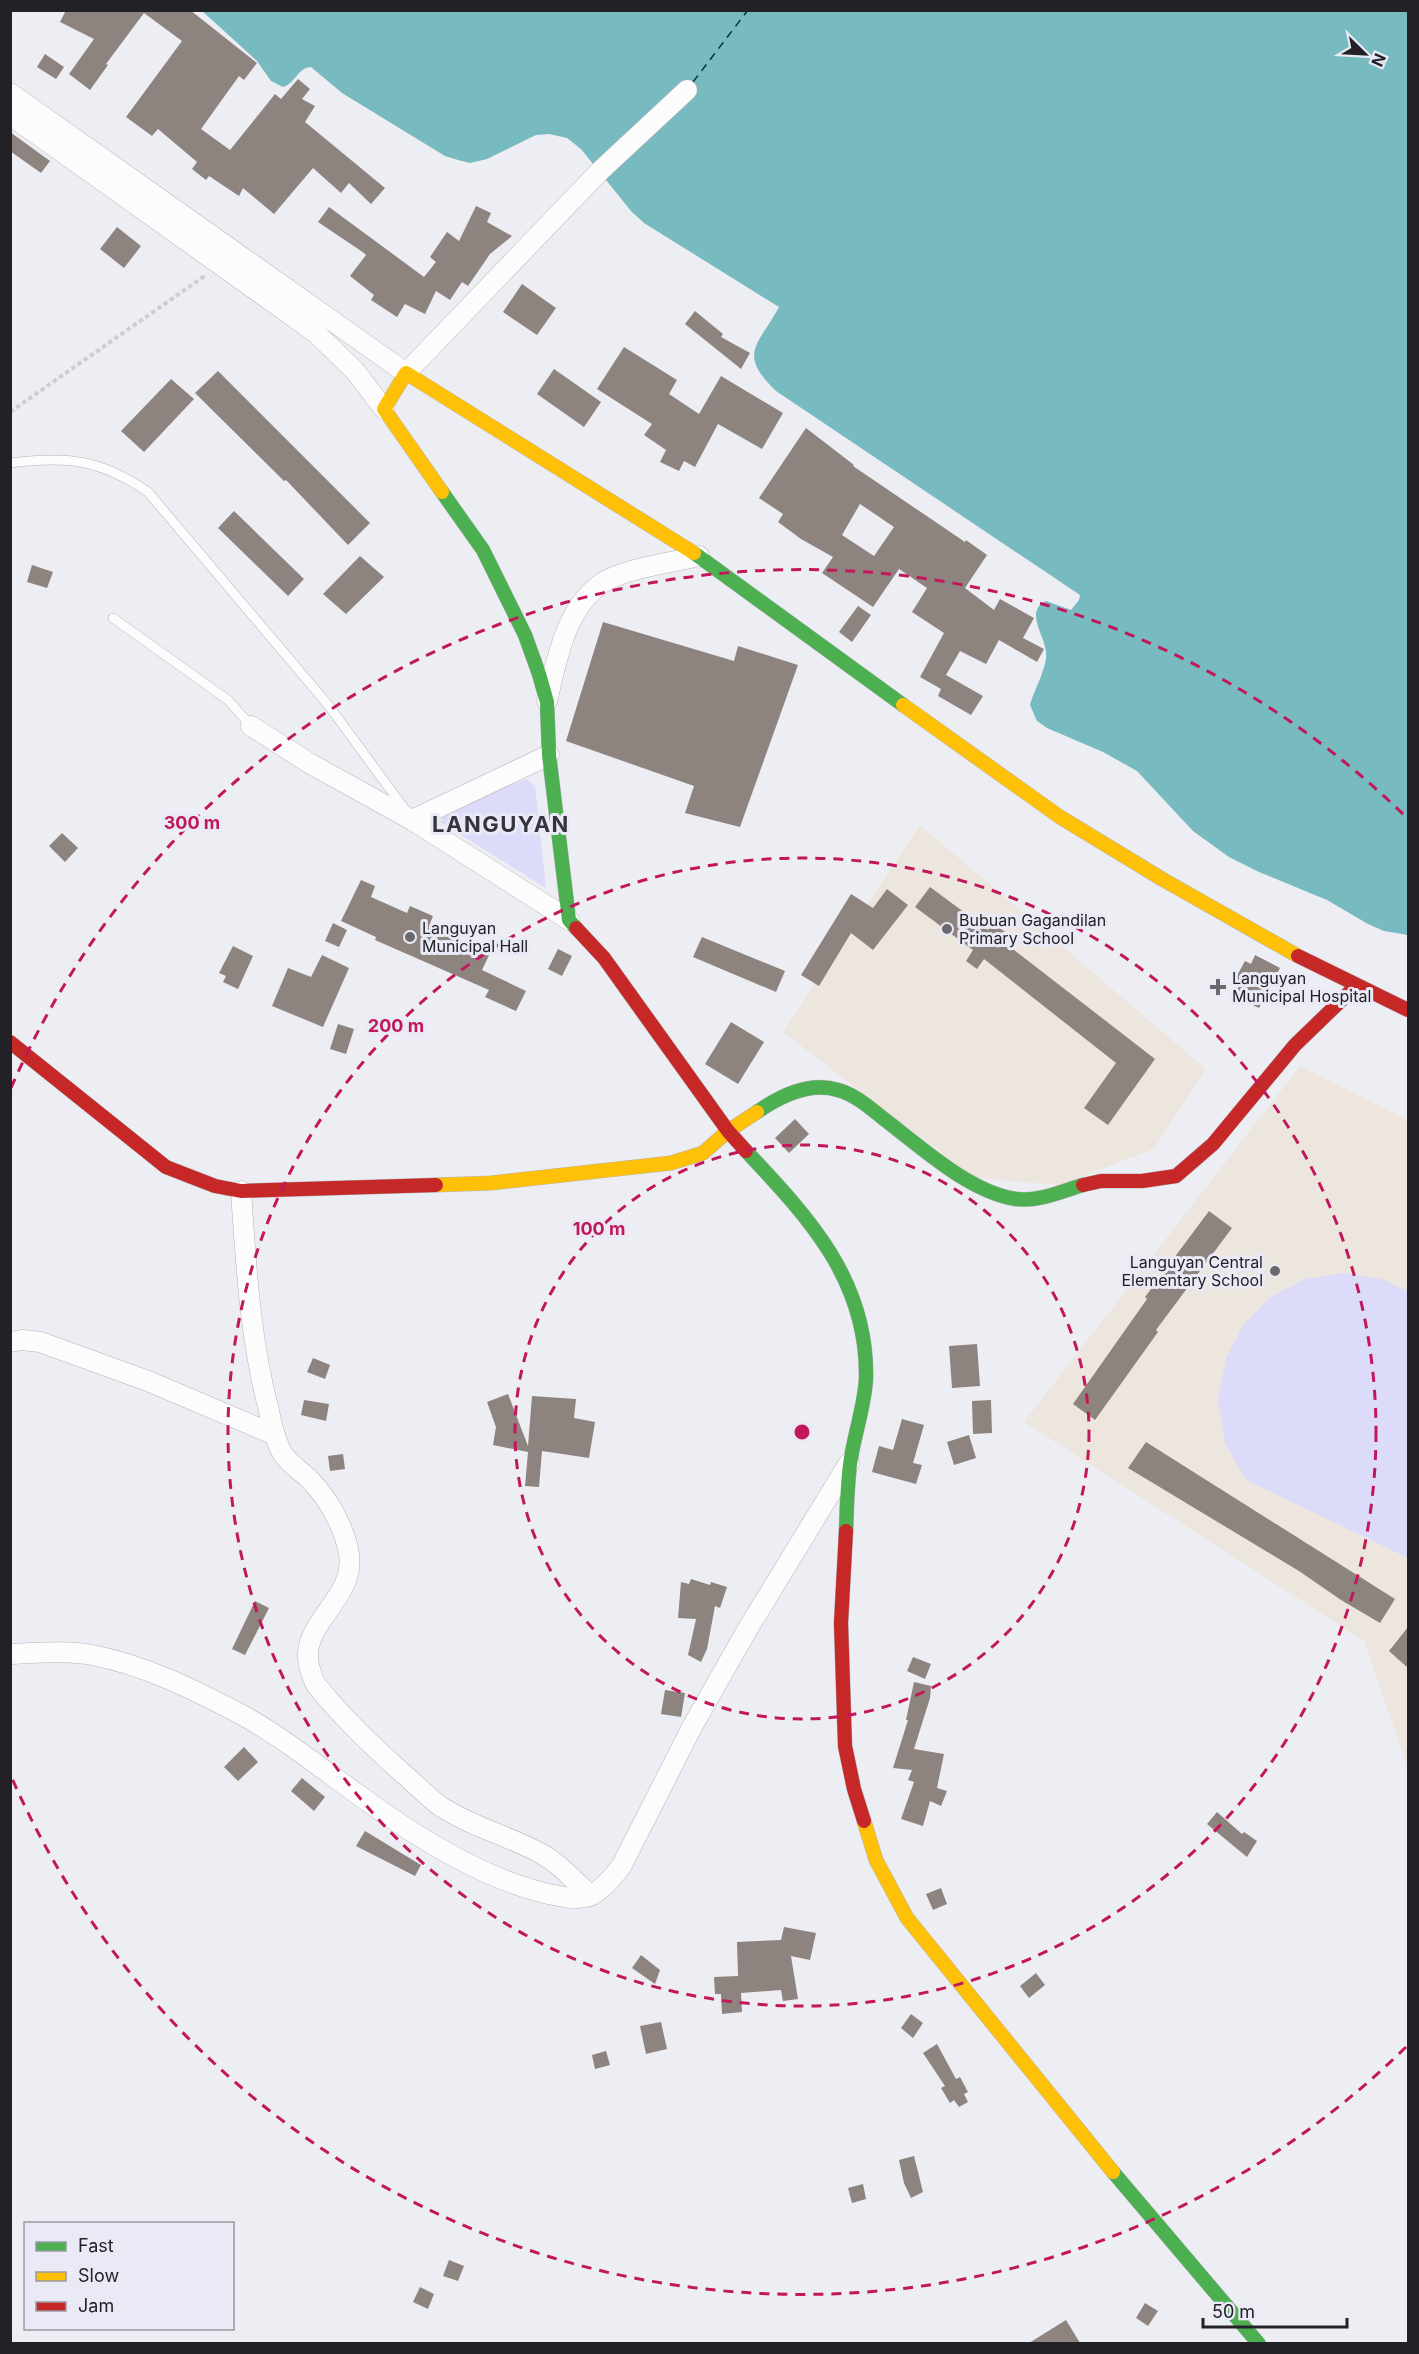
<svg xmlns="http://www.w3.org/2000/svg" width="1419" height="2354" viewBox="0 0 1419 2354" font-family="Inter,sans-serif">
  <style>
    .education { fill: #ede6de }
    .green { fill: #dcdbf9 }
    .water { fill: #77babf }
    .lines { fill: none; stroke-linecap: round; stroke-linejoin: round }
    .ferry { stroke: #033334; stroke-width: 1.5; stroke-dasharray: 8 6; stroke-linecap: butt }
    .building { fill: #8e847f; fill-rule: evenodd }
    .lane-casing { stroke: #b4b4b9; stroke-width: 10 }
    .street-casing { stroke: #b4b4b9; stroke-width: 21 }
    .fast-casing { stroke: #b4b4b9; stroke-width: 15 }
    .slow-casing { stroke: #b4b4b9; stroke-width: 15 }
    .jam-casing { stroke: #b4b4b9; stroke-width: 15 }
    .path { stroke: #ceced0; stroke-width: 4; stroke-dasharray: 4.5 3; stroke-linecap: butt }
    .lane { stroke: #fcfcfd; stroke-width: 9 }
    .street { stroke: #fcfcfd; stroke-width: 20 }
    .fast { stroke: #4caf50; stroke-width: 14 }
    .slow { stroke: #ffc107; stroke-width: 14 }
    .jam { stroke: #c62828; stroke-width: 14 }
    .ring { fill: none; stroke: #c2185b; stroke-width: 3; stroke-dasharray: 10 8 }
    .poi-dot { fill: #69696e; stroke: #eaeaf7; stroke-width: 2 }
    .labels { text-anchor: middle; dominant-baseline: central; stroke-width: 6; stroke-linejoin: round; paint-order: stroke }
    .poi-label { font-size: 16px; fill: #222226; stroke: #eaeaf7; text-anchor: start }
    .district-label { font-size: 22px; font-weight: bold; letter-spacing: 1.5px; fill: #34343e; stroke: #eaeaf7 }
    .centre { fill: #c2185b; stroke: #eaeaf7; stroke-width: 3 }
    .ring-label { font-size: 18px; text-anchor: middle; font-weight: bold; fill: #c2185b; stroke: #eaeaf7; stroke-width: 6; stroke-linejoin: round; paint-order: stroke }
  </style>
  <rect width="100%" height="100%" fill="#ededf4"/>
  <g class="education">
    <polygon points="920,825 1206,1069 1154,1149 1060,1185 974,1178 783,1032"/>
    <polygon points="1300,1066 1408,1120 1408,1768 1364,1641 1024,1422"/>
  </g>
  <g class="green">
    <polygon points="527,779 535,787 546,888 440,822 448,807"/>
    <polygon points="1343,1273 1381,1279 1408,1291 1408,1558 1246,1480 1225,1443 1218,1400 1226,1358 1244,1324 1271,1297 1305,1279"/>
  </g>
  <path class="water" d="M202 11H1408V935L1384 931 1368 924 1327 900 1259 872 1229 857 1193 831 1137 771 1103 752 1047 728 1037 721 1030 705C1034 690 1048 666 1046 652 1045 636 1024 611 1046 601L1071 610 1079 600 1080 595 776 391C737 353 758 346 779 307L644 223 631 211 581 149 567 138 549 134 536 135 487 159 470 163 458 160 445 156 342 93 311 67C297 68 296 83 283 87L271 81 257 61Z"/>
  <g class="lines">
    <polyline class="ferry" points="693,82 748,10"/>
  </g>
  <g class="building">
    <polygon points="66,10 190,10 257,63 244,80 239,76 201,129 230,150 275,94 281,99 298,79 310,89 302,99 315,106 305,122 385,188 371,204 349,183 341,193 313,168 274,214 243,188 239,196 209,176 206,180 192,169 197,162 158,129 152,136 126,117 182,41 144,13 106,64 108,65 90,90 69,74 94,39 60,22"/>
    <polygon points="45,54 64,67 56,79 37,67"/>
    <polygon points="10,132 50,161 41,173 10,151"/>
    <polygon points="476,206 491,213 487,222 512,236 490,254 468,286 462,282 450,300 436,291 425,314 405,304 397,317 371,300 374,295 350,276 366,255 364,253 318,222 329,207 424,277 436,262 430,257 447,232 459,241"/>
    <polygon points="117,227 141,246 124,268 100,249"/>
    <polygon points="522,284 556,308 537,335 503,312"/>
    <polygon points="695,311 723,334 721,337 750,353 741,369 685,324"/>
    <polygon points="624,347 677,380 669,394 699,414 721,376 783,413 762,449 718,424 695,467 684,461 679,471 660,462 666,450 644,435 652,424 597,389"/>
    <polygon points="554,369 601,402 584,427 537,394"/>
    <polygon points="218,371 370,523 348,545 286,480 284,481 195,393"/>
    <polygon points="171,379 194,399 144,452 121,431"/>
    <path d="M806 428 854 465 853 466 965 542 966 540 987 555 965 588 994 610 1000 599 1034 618 1023 638 1044 649 1037 662 999 640 986 664 960 651 946 675 983 696 971 715 938 696 941 689 920 677 944 633 912 612 927 588 899 569 873 607 822 573 833 557 801 539 778 522 783 514 759 498ZM860 504 894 527 874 556 842 535Z"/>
    <polygon points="234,511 304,579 288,596 218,528"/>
    <polygon points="360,556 384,577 346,614 323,594"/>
    <polygon points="32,565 53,572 47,588 27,582"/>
    <polygon points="858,606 871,615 852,642 839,632"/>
    <polygon points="603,622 734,661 738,646 798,665 740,827 685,813 694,786 566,741"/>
    <polygon points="62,833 78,848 65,862 49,846"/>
    <polygon points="361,880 375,886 371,897 407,913 410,906 433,916 429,926 490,953 482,970 526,991 516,1011 485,997 489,990 375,940 376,937 341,921"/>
    <polygon points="930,887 988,930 994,923 1005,932 1000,939 1155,1059 1108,1125 1084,1108 1116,1063 984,959 977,969 966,961 973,950 915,907"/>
    <polygon points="887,889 908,905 873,950 851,933 819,986 801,975 851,894 873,908"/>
    <polygon points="333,923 347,930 339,947 325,941"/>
    <polygon points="702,937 785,971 776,992 693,957"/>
    <polygon points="233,946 253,956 238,989 223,982 226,976 219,973"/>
    <polygon points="558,949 572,956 562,976 548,969"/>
    <polygon points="322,955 349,968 323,1027 272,1006 288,968 311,977"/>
    <polygon points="1255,955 1280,968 1259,1008 1234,996 1240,984 1234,981 1245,961 1251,964"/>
    <polygon points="731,1022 764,1042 738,1084 705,1064"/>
    <polygon points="338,1024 354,1029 346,1054 330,1049"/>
    <polygon points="795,1119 809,1134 789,1153 775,1138"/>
    <polygon points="1209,1211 1232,1228 1156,1330 1158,1332 1095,1420 1073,1404 1147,1299 1145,1297"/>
    <polygon points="977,1344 980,1386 952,1388 949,1346"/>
    <polygon points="313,1358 330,1365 325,1379 307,1372"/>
    <polygon points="508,1394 528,1446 532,1396 576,1399 574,1418 595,1422 589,1458 542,1451 539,1487 525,1486 528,1452 493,1445 496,1427 487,1402"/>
    <polygon points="304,1400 329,1404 326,1421 301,1415"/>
    <polygon points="991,1400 992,1433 973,1434 972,1401"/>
    <polygon points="902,1419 924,1425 913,1463 922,1465 916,1484 872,1472 879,1446 893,1450"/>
    <polygon points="969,1435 976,1458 954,1465 947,1442"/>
    <polygon points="1146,1442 1395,1599 1380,1623 1341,1600 1299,1571 1128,1468"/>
    <polygon points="343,1454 345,1469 330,1471 328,1456"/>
    <polygon points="691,1579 710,1585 711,1582 727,1587 720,1608 715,1606 707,1649 701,1662 688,1655 696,1619 678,1618 681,1582 689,1584"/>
    <polygon points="255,1601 269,1608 245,1655 232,1649"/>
    <polygon points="1408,1627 1408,1668 1389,1651"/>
    <polygon points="913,1657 931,1664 925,1679 907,1671"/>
    <polygon points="914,1682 931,1686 930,1698 914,1749 944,1754 937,1788 947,1791 941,1806 930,1801 923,1826 901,1819 914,1782 908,1780 912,1770 893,1768 908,1720 906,1720"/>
    <polygon points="665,1690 685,1693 681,1717 661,1714"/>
    <polygon points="244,1747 258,1762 238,1781 224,1767"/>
    <polygon points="302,1778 325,1797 314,1811 291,1791"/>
    <polygon points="1217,1812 1242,1834 1244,1832 1257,1841 1247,1857 1207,1824"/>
    <polygon points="365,1831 421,1865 415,1876 356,1846"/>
    <polygon points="941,1888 947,1904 933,1910 926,1894"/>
    <polygon points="784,1927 816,1933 810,1960 791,1956 798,1999 783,2001 781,1990 741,1993 742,2012 722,2014 721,1994 715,1994 714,1977 738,1976 737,1942 781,1940"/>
    <polygon points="641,1955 660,1970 655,1984 632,1968"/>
    <polygon points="1036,1973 1045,1985 1029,1998 1020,1986"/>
    <polygon points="911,2014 923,2023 913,2038 901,2028"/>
    <polygon points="661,2022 667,2049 646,2054 640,2026"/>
    <polygon points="937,2044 956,2079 960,2077 968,2092 964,2094 968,2102 959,2107 954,2100 950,2103 941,2088 945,2086 923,2053"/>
    <polygon points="606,2051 610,2065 595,2069 592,2055"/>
    <polygon points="914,2156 923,2192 911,2198 904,2183 899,2160"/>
    <polygon points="863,2184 866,2199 852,2203 848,2188"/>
    <polygon points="449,2260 464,2266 458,2281 443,2276"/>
    <polygon points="420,2287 434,2294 428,2309 413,2302"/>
    <polygon points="1145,2303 1158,2311 1148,2326 1136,2318"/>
    <polygon points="1066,2320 1080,2343 1029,2343"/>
  </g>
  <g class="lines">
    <defs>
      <g id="lane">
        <path d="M10 463C67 456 100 459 148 492L329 706 406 811"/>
        <polyline points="113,618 228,700 251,726"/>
      </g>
      <g id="street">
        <polyline points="10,93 406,373 600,171 687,90"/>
        <polyline points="10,115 316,333 355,371 384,409"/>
        <path d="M547 701C557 660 565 609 602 583 622 569 674 562 699 556"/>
        <polyline points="251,726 309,763 412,820 569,920"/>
        <polyline points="412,820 549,755"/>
        <path d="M241 1191C246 1265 250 1339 269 1411 272 1425 275 1441 283 1454 290 1465 303 1472 312 1482 329 1500 345 1529 349 1554 356 1601 296 1624 310 1669 312 1675 313 1681 317 1686 343 1718 374 1748 406 1776 417 1786 428 1797 440 1806 470 1826 506 1835 538 1852 558 1862 574 1880 590 1896"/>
        <polyline points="10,1342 22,1340 40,1342 148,1381 275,1435"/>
        <path d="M10 1654C37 1653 66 1650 92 1655 145 1665 197 1691 244 1716 285 1739 322 1769 360 1796 413 1835 480 1877 544 1893 559 1896 574 1901 589 1896 602 1891 614 1876 622 1865L692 1727 747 1630 849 1463"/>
      </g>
      <g id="fast">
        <polyline points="442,492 483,550 525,635 539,674 547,702 549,755 569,920 576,928"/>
        <polyline points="694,553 903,705"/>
        <path d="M757 1112C780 1096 809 1081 838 1090 856 1095 870 1108 884 1119 921 1147 969 1192 1016 1199 1039 1202 1062 1191 1083 1185"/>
        <path d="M746 1151C808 1217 868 1280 866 1378 865 1404 855 1432 851 1458 847 1482 847 1507 846 1531"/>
        <polyline points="1113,2172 1259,2344"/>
      </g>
      <g id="slow">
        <polyline points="442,492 384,409 406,373 694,553"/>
        <polyline points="903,705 1060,817 1162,879 1298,956"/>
        <polyline points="436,1185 491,1183 671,1163 703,1153 728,1131 757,1112"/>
        <polyline points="864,1821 876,1860 907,1918 1113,2172"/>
      </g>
      <g id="jam">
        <polyline points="576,928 604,958 728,1131 746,1151"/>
        <polyline points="1298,956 1408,1010"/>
        <polyline points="10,1042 166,1167 215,1186 241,1191 436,1185"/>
        <polyline points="1083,1185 1101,1181 1142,1181 1176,1176 1213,1144 1295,1045 1355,987"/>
        <polyline points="846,1531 841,1623 845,1746 854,1789 864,1821"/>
      </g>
    </defs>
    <use href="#lane" class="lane-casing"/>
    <use href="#street" class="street-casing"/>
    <use href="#fast" class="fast-casing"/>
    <use href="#slow" class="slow-casing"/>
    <use href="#jam" class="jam-casing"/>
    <polyline class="path" points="10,412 206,275"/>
    <use href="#lane" class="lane"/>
    <use href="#street" class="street"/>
    <use href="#fast" class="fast"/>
    <use href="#slow" class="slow"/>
    <use href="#jam" class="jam"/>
  </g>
  <g class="ring">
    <circle cx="802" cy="1432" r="287"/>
    <circle cx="802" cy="1432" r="574"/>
    <path d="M1406 2047A862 862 0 0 1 11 1776M11 1088A862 862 0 0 1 1406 817"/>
  </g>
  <g class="poi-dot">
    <circle cx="947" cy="929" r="6"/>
    <circle cx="410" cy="937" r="6"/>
    <path d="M1215 978h6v6h6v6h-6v6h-6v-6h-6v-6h6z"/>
    <circle cx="1275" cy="1271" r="6"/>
  </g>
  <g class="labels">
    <g class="poi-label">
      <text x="959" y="920">Bubuan Gagandilan<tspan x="959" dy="18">Primary School</tspan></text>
      <text x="422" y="928">Languyan<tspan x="422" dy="18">Municipal Hall</tspan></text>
      <text x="1232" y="978">Languyan<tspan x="1232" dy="18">Municipal Hospital</tspan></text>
      <text x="1263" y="1262" text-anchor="end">Languyan Central<tspan x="1263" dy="18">Elementary School</tspan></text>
    </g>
    <g class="district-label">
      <text x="501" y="824">LANGUYAN</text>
    </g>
  </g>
  <circle cx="802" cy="1432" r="9" class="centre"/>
  <g class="ring-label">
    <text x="192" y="829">300 m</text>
    <text x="396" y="1032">200 m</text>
    <text x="599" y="1235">100 m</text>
  </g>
  <rect width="1419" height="2354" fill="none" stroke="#222226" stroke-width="24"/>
  <rect x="24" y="2222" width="210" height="108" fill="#eaeaf7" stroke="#9a9aa3" stroke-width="1.5"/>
  <rect x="36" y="2242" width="30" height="9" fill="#4caf50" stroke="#9a9aa3" stroke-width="1.5"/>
  <text x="78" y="2252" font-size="18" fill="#222226">Fast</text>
  <rect x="36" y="2272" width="30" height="9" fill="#ffc107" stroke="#9a9aa3" stroke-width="1.5"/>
  <text x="78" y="2282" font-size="18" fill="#222226">Slow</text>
  <rect x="36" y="2302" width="30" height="9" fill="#c62828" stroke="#9a9aa3" stroke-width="1.5"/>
  <text x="78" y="2312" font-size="18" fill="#222226">Jam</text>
  <g transform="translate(1365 54) rotate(114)" stroke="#eaeaf7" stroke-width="4.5" paint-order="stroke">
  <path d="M0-4.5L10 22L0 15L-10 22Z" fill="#222226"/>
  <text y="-9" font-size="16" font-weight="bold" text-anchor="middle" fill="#222226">N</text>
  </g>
  <path d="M1203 2318v9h144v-9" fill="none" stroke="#222226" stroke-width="3"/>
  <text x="1212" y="2318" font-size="18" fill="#222226" stroke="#eaeaf7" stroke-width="4.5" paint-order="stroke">50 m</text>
</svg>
